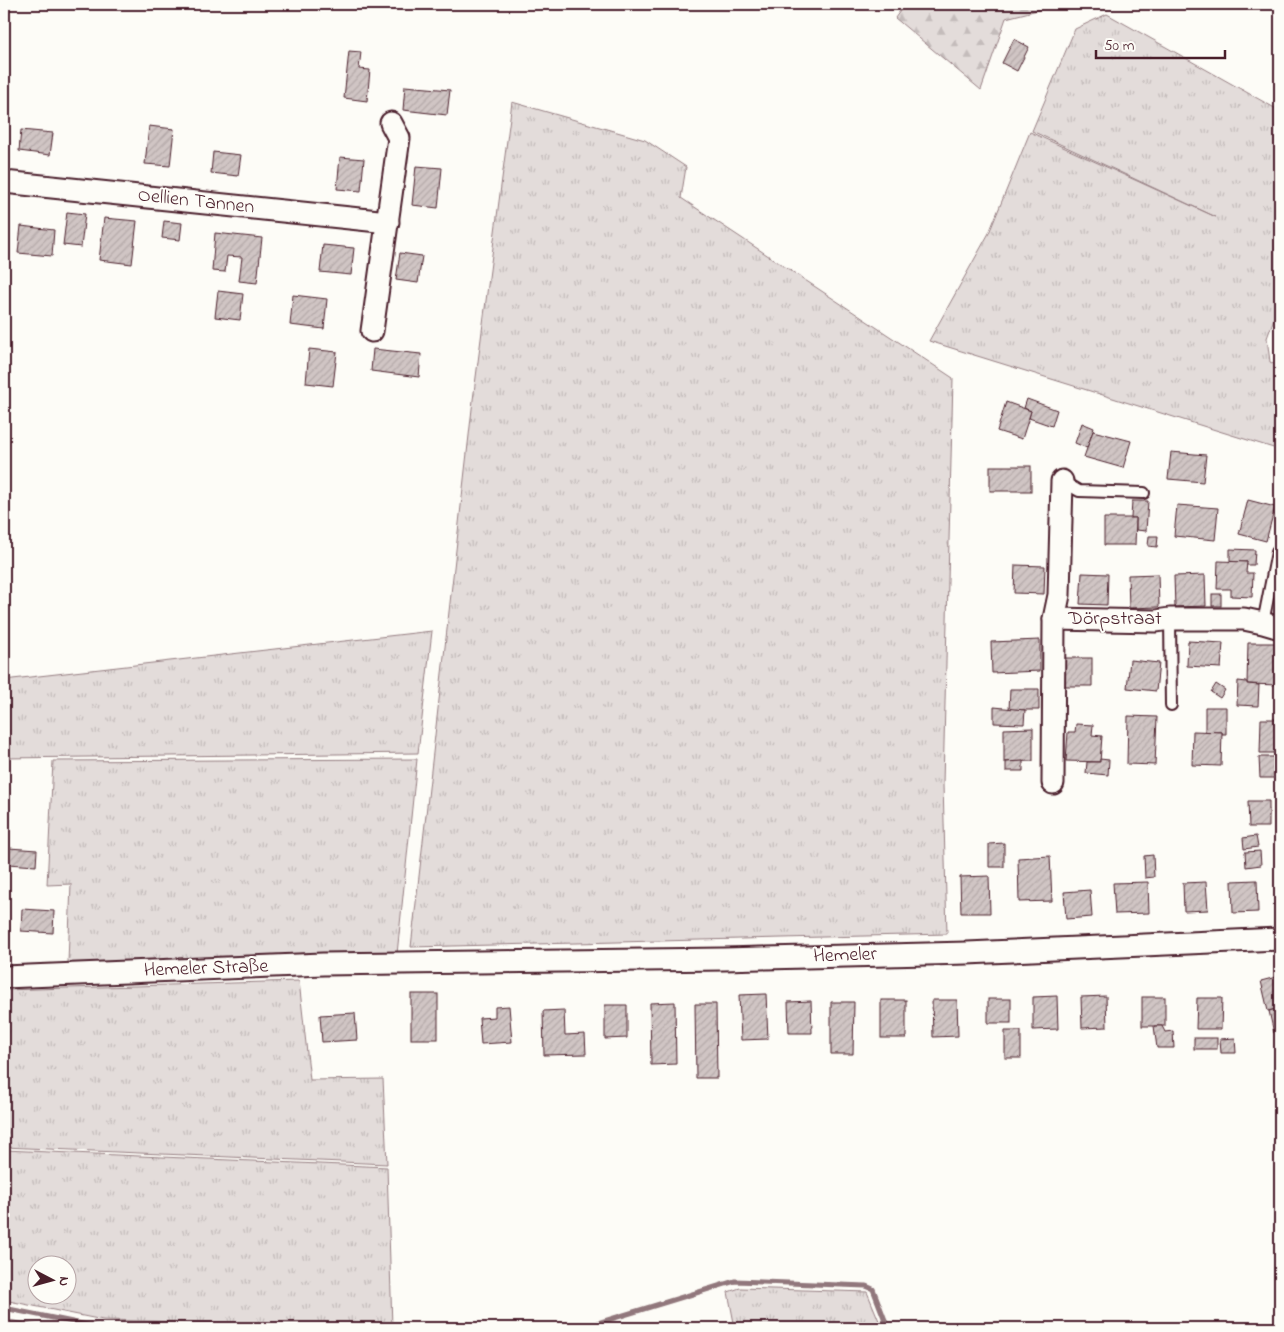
<svg xmlns="http://www.w3.org/2000/svg" width="1284" height="1332" viewBox="0 0 1284 1332" font-family="'Indie Flower',sans-serif">
  <style>
    .grass { fill: url(#grass-tufts); stroke: #967e82; fill-rule: evenodd }
    .forest { fill: url(#forest-firs); stroke: #967e82 }
    .lines { fill: none; stroke-linecap: round; stroke-linejoin: round }
    .stream { stroke: #91777b; stroke-width: 5 }
    .building { fill: url(#building-hatch); stroke: #4a1f2b }
    .lane-casing { stroke: #4a1f2b; stroke-width: 14 }
    .street-casing { stroke: #4a1f2b; stroke-width: 25 }
    .lane { stroke: #fdfcf7; stroke-width: 10 }
    .street { stroke: #fdfcf7; stroke-width: 21 }
    .labels { text-anchor: middle; dominant-baseline: central; stroke-width: 4; stroke-linejoin: round; paint-order: stroke }
    .street-label { font-size: 20px; fill: #4a1f2b; stroke: #fdfcf7 }
  </style>
  <defs>
    <pattern id="grass-tufts" width="24" height="20" patternUnits="userSpaceOnUse" patternTransform="scale(1.25)"><rect width="24" height="20" fill="#e3dcda"/><path d="M3 7l-1-3M5 7V3M7 7l1-3M15 17l-1-3M17 17v-4M19 17l1-3" fill="none" stroke="#c4bcbb"/></pattern>
    <pattern id="forest-firs" width="22" height="20" patternUnits="userSpaceOnUse" patternTransform="scale(1.25)"><rect width="22" height="20" fill="#e3dcda"/><path d="M5 1l3.5 6h-7zM16 11l3.5 6h-7z" fill="#c4bcbb"/></pattern>
    <pattern id="building-hatch" width="6" height="6" patternUnits="userSpaceOnUse" patternTransform="scale(1.25)"><rect width="6" height="6" fill="#d0c5c4"/><path d="M-1 1l2-2M0 6l6-6M5 7l2-2" fill="none" stroke="#b4a9a9"/></pattern>
  </defs>
  <rect width="100%" height="100%" fill="#fdfcf7"/>
  <filter id="ink" filterUnits="userSpaceOnUse"><feTurbulence type="fractalNoise" baseFrequency=".02" numOctaves="2"/><feDisplacementMap in="SourceGraphic" scale="10" xChannelSelector="R" yChannelSelector="G"/><feConvolveMatrix kernelMatrix="1 2 1 2 8 2 1 2 1" color-interpolation-filters="sRGB"/></filter>
  <g filter="url(#ink)">
    <g class="grass">
      <polygon points="1107,14 1280,111 1280,302 1267,338 1270,362 1280,367 1280,450 929,341 989,233 1030,132 1216,217 1032,131 1075,29"/>
      <polygon points="512,102 645,140 686,167 681,198 953,378 943,784 947,934 411,947 473,400"/>
      <polygon points="432,631 418,753 4,758 4,680"/>
      <polygon points="417,759 397,954 68,963 71,884 47,885 53,761"/>
      <polygon points="299,981 310,1080 383,1079 387,1164 4,1147 4,990"/>
      <path d="M4 1150 387 1167 392 1327 103 1320 4 1300ZM38 1264H68V1294H38Z"/>
      <polygon points="740,1288 867,1292 882,1328 735,1328 728,1292"/>
      <polygon points="4,1319 50,1328 4,1328"/>
    </g>
    <polygon class="forest" points="905,4 1061,4 1006,18 981,90 895,18"/>
    <g class="lines">
      <g class="stream">
        <polyline points="4,1308 102,1328"/>
        <polyline points="553,1328 588,1326 735,1281 866,1286 873,1289 888,1328"/>
      </g>
    </g>
    <g class="building">
      <polygon points="1014,39 1029,47 1017,71 1002,63"/>
      <polygon points="349,51 361,52 359,69 370,70 367,101 344,98"/>
      <polygon points="405,86 450,90 447,115 403,110"/>
      <polygon points="149,126 174,129 170,166 145,164"/>
      <polygon points="21,130 53,133 50,155 19,151"/>
      <polygon points="213,152 241,155 238,176 211,173"/>
      <polygon points="340,157 364,159 361,191 337,189"/>
      <polygon points="416,166 442,168 438,208 412,205"/>
      <polygon points="67,212 85,214 81,247 63,245"/>
      <polygon points="104,218 137,221 132,264 99,260"/>
      <polygon points="164,221 182,223 180,240 162,238"/>
      <polygon points="21,226 54,230 52,256 18,253"/>
      <polygon points="215,233 262,238 257,283 239,281 242,257 227,256 225,272 212,271"/>
      <polygon points="323,245 354,248 351,275 320,272"/>
      <polygon points="400,253 422,256 418,283 396,280"/>
      <polygon points="218,291 243,294 240,320 215,317"/>
      <polygon points="293,295 327,299 324,329 290,325"/>
      <polygon points="309,349 337,352 333,386 306,383"/>
      <polygon points="373,349 421,354 419,377 371,371"/>
      <polygon points="1027,399 1057,410 1052,426 1029,418 1031,411 1024,408"/>
      <polygon points="1006,402 1031,411 1022,439 997,431"/>
      <polygon points="1082,423 1094,428 1087,448 1075,443"/>
      <polygon points="1093,431 1131,441 1123,468 1084,457"/>
      <polygon points="1171,452 1206,455 1203,482 1168,479"/>
      <rect x="990" y="466" width="41" height="25"/>
      <polygon points="1248,500 1275,507 1266,541 1239,534"/>
      <polygon points="1132,501 1148,501 1146,531 1136,530 1136,518 1131,518"/>
      <polygon points="1177,505 1218,508 1215,540 1174,536"/>
      <polygon points="1104,518 1136,518 1135,545 1104,545"/>
      <polygon points="1149,536 1158,536 1157,547 1148,546"/>
      <polygon points="1230,549 1255,550 1254,565 1246,565 1247,562 1230,562"/>
      <polygon points="1218,561 1247,562 1246,573 1253,573 1252,597 1231,596 1231,589 1217,589"/>
      <polygon points="1015,565 1045,566 1044,594 1014,593"/>
      <polygon points="1082,573 1108,574 1107,605 1080,604"/>
      <polygon points="1158,574 1159,607 1129,608 1128,575"/>
      <polygon points="1205,575 1206,606 1175,607 1174,576"/>
      <rect x="1212" y="594" width="9" height="12"/>
      <polygon points="1040,640 1040,671 992,673 991,642"/>
      <polygon points="1188,641 1223,643 1221,668 1187,666"/>
      <polygon points="1248,643 1280,643 1280,685 1247,684"/>
      <rect x="1065" y="658" width="27" height="28"/>
      <polygon points="1130,660 1159,663 1156,691 1127,688"/>
      <polygon points="1238,681 1247,682 1247,684 1259,685 1258,706 1237,705"/>
      <polygon points="1216,684 1225,690 1220,698 1211,692"/>
      <polygon points="1010,689 1039,689 1039,710 1009,710"/>
      <polygon points="994,707 1025,710 1024,724 994,723"/>
      <polygon points="1205,707 1226,707 1226,734 1222,734 1222,732 1205,732"/>
      <polygon points="1128,716 1157,717 1155,765 1127,764"/>
      <polygon points="1261,719 1280,719 1280,753 1260,753"/>
      <polygon points="1076,724 1093,725 1092,735 1102,736 1100,762 1066,761 1068,732 1075,732"/>
      <polygon points="1033,728 1033,761 1004,762 1004,729"/>
      <polygon points="1193,731 1222,732 1221,766 1192,765"/>
      <polygon points="1259,757 1280,757 1280,778 1260,778"/>
      <polygon points="1100,759 1109,760 1108,775 1086,773 1087,762 1100,762"/>
      <polygon points="1023,761 1023,771 1006,771 1006,762"/>
      <polygon points="1248,801 1269,801 1269,827 1249,827"/>
      <polygon points="1256,836 1258,847 1244,849 1243,838"/>
      <polygon points="1004,843 1004,867 989,867 989,844"/>
      <polygon points="9,848 37,850 36,866 8,864"/>
      <polygon points="1260,851 1261,865 1246,867 1245,852"/>
      <polygon points="1153,855 1154,877 1145,878 1144,856"/>
      <polygon points="1050,856 1052,901 1019,902 1018,858"/>
      <polygon points="989,876 990,913 961,913 960,877"/>
      <polygon points="1257,880 1258,912 1233,913 1232,881"/>
      <polygon points="1148,882 1149,913 1115,914 1113,883"/>
      <polygon points="1206,882 1208,910 1184,911 1183,883"/>
      <polygon points="1090,890 1092,917 1066,919 1064,892"/>
      <polygon points="22,909 54,911 53,933 21,931"/>
      <polygon points="1280,976 1280,1008 1268,1011 1261,981"/>
      <rect x="411" y="994" width="27" height="45"/>
      <polygon points="766,994 768,1039 741,1040 739,995"/>
      <polygon points="1057,996 1058,1029 1033,1030 1033,997"/>
      <polygon points="1106,996 1107,1027 1082,1028 1081,997"/>
      <rect x="1142" y="997" width="23" height="29"/>
      <polygon points="1197,998 1222,998 1221,1029 1196,1029"/>
      <rect x="988" y="999" width="23" height="24"/>
      <rect x="881" y="1000" width="25" height="38"/>
      <polygon points="932,1000 957,1000 958,1036 933,1037"/>
      <polygon points="811,1001 812,1033 789,1033 788,1002"/>
      <polygon points="675,1002 676,1064 651,1065 650,1003"/>
      <polygon points="831,1002 854,1002 853,1054 831,1054"/>
      <polygon points="695,1004 716,1004 717,1078 696,1078"/>
      <polygon points="605,1005 627,1005 627,1038 605,1039"/>
      <polygon points="509,1006 512,1042 481,1044 479,1018 495,1017 495,1007"/>
      <polygon points="1280,1008 1280,1032 1274,1033 1269,1011"/>
      <polygon points="564,1010 565,1035 585,1034 586,1054 544,1055 543,1011"/>
      <polygon points="355,1013 357,1040 322,1042 320,1015"/>
      <polygon points="1154,1026 1162,1026 1165,1032 1173,1031 1174,1048 1157,1048"/>
      <rect x="1005" y="1031" width="16" height="27"/>
      <rect x="1194" y="1038" width="23" height="11"/>
      <polygon points="1235,1038 1236,1053 1221,1053 1220,1039"/>
    </g>
    <g class="lines">
      <defs>
        <g id="lane">
          <polyline points="1062,481 1079,491 1144,493"/>
          <polyline points="1170,619 1171,705"/>
          <polyline points="1263,623 1277,552"/>
        </g>
        <g id="street">
          <polyline points="4,182 388,222"/>
          <polyline points="372,331 399,138 391,123"/>
          <polyline points="1054,619 1156,621 1170,619 1244,619 1263,623 1280,628"/>
          <polyline points="1053,783 1054,619 1059,595 1062,481"/>
          <polyline points="4,977 323,964 724,959 967,953 1280,939"/>
        </g>
      </defs>
      <use href="#lane" class="lane-casing"/>
      <use href="#street" class="street-casing"/>
      <use href="#lane" class="lane"/>
      <use href="#street" class="street"/>
    </g>
  </g>
  <g class="labels">
    <g class="street-label">
      <text transform="translate(196 202) rotate(6)">Oellien Tannen</text>
      <text x="1115" y="619">Dörpstraat</text>
      <text transform="translate(845 956) rotate(-2)">Hemeler</text>
      <text transform="translate(206 969) rotate(-2)">Hemeler Straße</text>
    </g>
  </g>
  <rect width="1284" height="1332" fill="none" stroke="#fdfcf7" stroke-width="20"/>
  <rect x="10" y="10" width="1264" height="1312" fill="none" stroke="#4a1f2b" stroke-width="2" filter="url(#ink)"/>
  <g transform="translate(52 1280) rotate(96)"><circle r="24" fill="#fdfcf7" stroke="#b5a4a5"/>
  <path d="M0-4L9 19L0 12L-9 19Z" fill="#4a1f2b"/>
  <text y="-8" font-size="14" font-weight="bold" text-anchor="middle" fill="#4a1f2b">N</text>
  </g>
  <path d="M1096 50v8h129v-8" fill="none" stroke="#4a1f2b" stroke-width="2.5"/>
  <text x="1104" y="50" font-size="15" fill="#4a1f2b" stroke="#fdfcf7" stroke-width="4" paint-order="stroke">50 m</text>
</svg>
